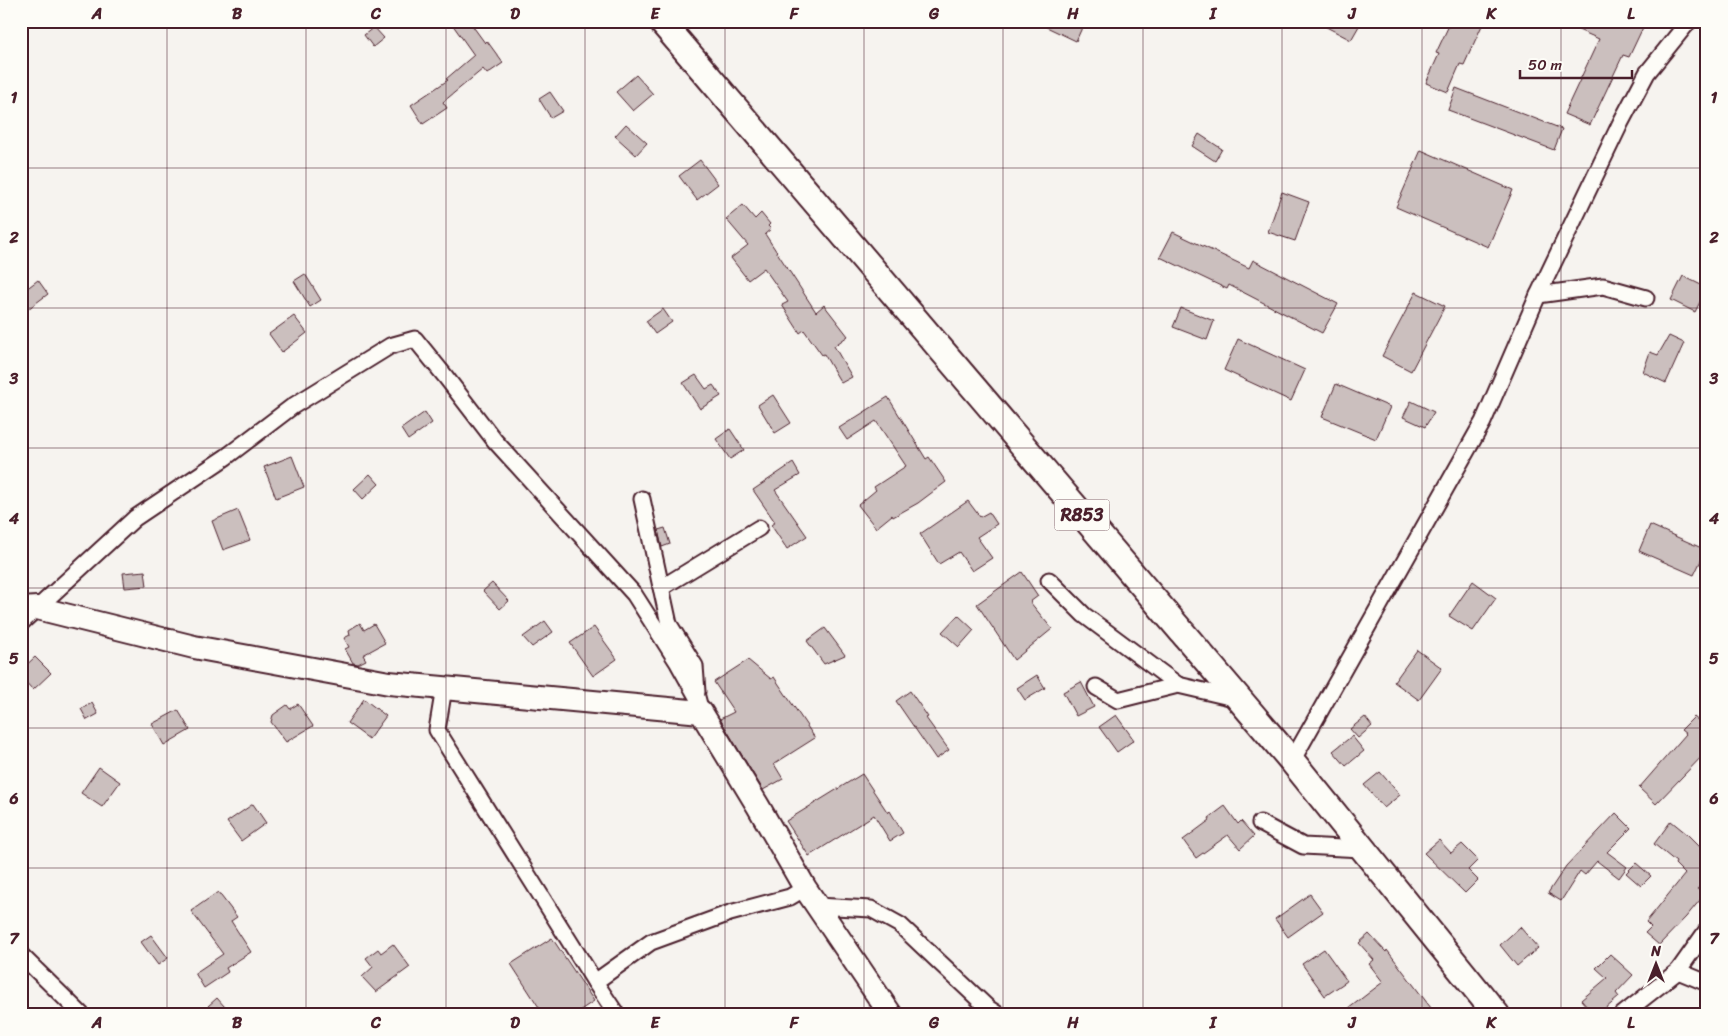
<svg xmlns="http://www.w3.org/2000/svg" width="1728" height="1036" viewBox="0 0 1728 1036" font-family="Sriracha,sans-serif">
  <style>
    .building { fill: #cbbfbe; stroke: #4a1f2b }
    .lines { fill: none; stroke-linecap: round; stroke-linejoin: round }
    .street-casing { stroke: #4a1f2b; stroke-width: 19 }
    .secondary-casing { stroke: #4a1f2b; stroke-width: 26 }
    .primary-casing { stroke: #4a1f2b; stroke-width: 29 }
    .street { stroke: #fdfcf7; stroke-width: 15 }
    .secondary { stroke: #fdfcf7; stroke-width: 22 }
    .primary { stroke: #fdfcf7; stroke-width: 25 }
    .grid { fill: none; stroke: #4a1f2b; stroke-width: 1; stroke-opacity: 0.55 }
    .labels { text-anchor: middle; dominant-baseline: central; stroke-width: 4; stroke-linejoin: round; paint-order: stroke }
    .shield { fill: #fdfcf7; stroke: #806168; stroke-width: 1 }
    .shield-label { font-size: 18px; font-weight: bold; fill: #4a1f2b }
    .neatline { fill: none; stroke: #4a1f2b; stroke-width: 2 }
    .grid-label { font-size: 16px; text-anchor: middle; font-weight: bold; fill: #4a1f2b }
  </style>
  <rect width="100%" height="100%" fill="#f6f3ef"/>
  <filter id="ink" filterUnits="userSpaceOnUse"><feTurbulence type="fractalNoise" baseFrequency=".02" numOctaves="2"/><feDisplacementMap in="SourceGraphic" scale="10" xChannelSelector="R" yChannelSelector="G"/><feConvolveMatrix kernelMatrix="1 2 1 2 8 2 1 2 1" color-interpolation-filters="sRGB"/></filter>
  <g filter="url(#ink)">
    <g class="building">
      <polygon points="450,21 469,21 485,43 487,41 503,63 487,74 483,69 443,102 447,108 423,124 411,105 448,80 446,79 474,55"/>
      <polygon points="1034,21 1085,21 1076,41"/>
      <polygon points="1315,21 1349,21 1359,26 1351,40"/>
      <polygon points="1451,21 1484,21 1464,65 1460,64 1448,92 1426,83 1439,54 1436,53"/>
      <polygon points="1558,21 1646,21 1629,57 1623,55 1590,125 1564,114 1599,39"/>
      <polygon points="374,27 384,38 373,47 364,35"/>
      <polygon points="636,75 653,94 633,111 616,92"/>
      <polygon points="1456,88 1562,129 1554,150 1448,110"/>
      <polygon points="550,92 563,111 551,118 539,99"/>
      <polygon points="626,124 647,143 636,155 615,136"/>
      <polygon points="1199,134 1222,149 1215,161 1192,146"/>
      <polygon points="1421,150 1513,190 1488,247 1396,207"/>
      <polygon points="700,160 718,184 697,200 679,176"/>
      <polygon points="1282,192 1309,202 1295,241 1268,232"/>
      <polygon points="743,205 755,219 761,213 770,224 768,226 771,229 765,234 816,312 824,305 848,336 834,346 852,377 841,383 824,354 822,355 804,330 800,333 782,305 788,302 764,268 748,280 731,258 748,245 726,219"/>
      <polygon points="1173,232 1249,268 1253,260 1338,304 1322,333 1229,285 1227,289 1160,257"/>
      <polygon points="305,274 321,300 310,307 294,281"/>
      <polygon points="1683,276 1707,288 1695,312 1671,300"/>
      <polygon points="38,280 48,294 28,309 21,299 21,293"/>
      <polygon points="1416,292 1445,306 1411,371 1382,356"/>
      <polygon points="1181,308 1214,321 1207,340 1173,327"/>
      <polygon points="663,309 672,322 655,334 646,321"/>
      <polygon points="294,316 307,333 282,352 269,334"/>
      <polygon points="1669,336 1684,343 1666,383 1643,372 1650,352 1658,355"/>
      <polygon points="1238,339 1305,370 1291,401 1224,370"/>
      <polygon points="696,375 706,389 713,385 721,396 700,409 683,383"/>
      <polygon points="1336,384 1390,407 1376,439 1322,417"/>
      <polygon points="773,395 791,423 775,433 758,405"/>
      <polygon points="888,397 926,459 929,457 946,482 918,503 893,517 892,515 876,528 858,505 876,490 874,487 906,466 876,421 847,440 839,428"/>
      <polygon points="1411,401 1434,412 1425,427 1403,417"/>
      <polygon points="425,412 432,423 408,440 401,429"/>
      <polygon points="730,429 744,450 730,459 716,439"/>
      <polygon points="292,456 304,487 276,498 264,467"/>
      <polygon points="793,463 800,475 775,490 807,536 787,549 771,525 775,522 753,490"/>
      <polygon points="370,474 379,484 363,499 354,489"/>
      <polygon points="968,501 980,517 989,512 997,524 977,537 992,558 972,571 959,552 939,564 920,534"/>
      <polygon points="238,510 250,540 223,550 212,521"/>
      <polygon points="1650,525 1706,550 1694,575 1639,551"/>
      <polygon points="665,528 670,544 662,547 658,530"/>
      <polygon points="145,571 147,586 125,588 123,573"/>
      <polygon points="1022,572 1038,596 1030,602 1052,629 1014,660 977,604"/>
      <polygon points="1473,581 1496,598 1473,631 1449,616"/>
      <polygon points="492,583 509,601 500,609 483,591"/>
      <polygon points="958,615 974,630 959,647 942,632"/>
      <polygon points="545,621 553,632 532,647 523,637"/>
      <polygon points="360,623 364,630 374,624 385,643 363,655 366,660 358,664 353,663 345,649 349,647 344,638 350,635 349,630"/>
      <polygon points="594,627 617,659 593,676 570,643"/>
      <polygon points="825,628 845,655 824,664 807,641"/>
      <polygon points="1417,650 1442,668 1419,700 1394,682"/>
      <polygon points="35,657 51,673 33,690 21,677 21,670"/>
      <polygon points="748,660 771,679 774,677 815,738 774,764 783,779 763,790 720,719 734,712 714,682"/>
      <polygon points="1037,675 1045,688 1025,700 1017,688"/>
      <polygon points="1081,682 1094,707 1076,716 1063,692"/>
      <polygon points="910,691 928,717 926,718 949,750 936,759 896,701"/>
      <polygon points="364,699 386,716 369,739 347,723"/>
      <polygon points="92,703 98,714 87,720 81,709"/>
      <polygon points="298,704 313,726 286,742 271,722 273,715 287,705 290,709"/>
      <polygon points="178,710 190,730 164,745 152,724"/>
      <polygon points="1116,715 1134,740 1117,752 1099,727"/>
      <polygon points="1365,717 1372,726 1358,738 1350,729"/>
      <polygon points="1694,717 1707,728 1707,751 1656,804 1639,788 1686,734 1681,730"/>
      <polygon points="1352,736 1364,751 1346,766 1333,751"/>
      <polygon points="99,767 120,782 102,807 81,793"/>
      <polygon points="1380,772 1400,795 1384,808 1364,785"/>
      <polygon points="862,774 888,813 890,811 903,833 890,841 874,815 809,856 786,821"/>
      <polygon points="253,804 266,823 241,841 227,822"/>
      <polygon points="1225,806 1238,824 1241,821 1254,836 1240,849 1228,835 1196,858 1183,840 1210,820 1209,818"/>
      <polygon points="1616,813 1631,828 1607,852 1627,867 1619,878 1597,861 1585,875 1580,871 1561,901 1548,893 1566,866"/>
      <polygon points="1671,821 1687,834 1707,854 1707,879 1697,889 1705,894 1686,917 1659,945 1645,933 1651,927 1646,922 1685,874 1675,864 1676,862 1654,844"/>
      <polygon points="1439,840 1451,853 1462,844 1478,860 1468,870 1478,880 1465,893 1424,853"/>
      <polygon points="1636,863 1651,876 1641,886 1626,873"/>
      <polygon points="218,892 237,917 231,921 251,952 226,968 228,972 204,988 195,973 223,954 191,911"/>
      <polygon points="1310,894 1323,912 1288,937 1275,919"/>
      <polygon points="1520,927 1538,948 1517,966 1500,945"/>
      <polygon points="1369,934 1386,952 1387,950 1431,1008 1423,1015 1340,1015 1383,982 1369,964 1374,960 1359,943"/>
      <polygon points="151,935 168,958 158,965 141,942"/>
      <polygon points="552,938 594,1001 573,1015 544,1015 511,964"/>
      <polygon points="393,944 410,967 376,992 362,977 373,967 366,958 378,949 381,953"/>
      <polygon points="1324,949 1347,981 1325,996 1302,964"/>
      <polygon points="1610,954 1633,975 1616,993 1619,997 1598,1015 1594,1015 1581,1000 1607,978 1596,968"/>
      <polygon points="217,998 232,1015 215,1015 208,1006"/>
    </g>
    <g class="lines">
      <defs>
        <g id="street">
          <polyline points="1538,295 1603,286 1646,298"/>
          <polyline points="642,499 669,624 695,666 697,692"/>
          <polyline points="1049,580 1084,615 1178,685 1238,699"/>
          <polyline points="661,588 759,528"/>
          <polyline points="21,623 135,518 226,457 293,406 390,346 415,339 445,376 495,441 634,594 678,663 697,697 701,712"/>
          <polyline points="1096,687 1118,700 1178,685"/>
          <polyline points="444,688 437,730 595,982 617,1015"/>
          <polyline points="1292,761 1483,422 1538,295 1621,122 1647,73 1689,21"/>
          <polyline points="1260,823 1303,846 1362,849"/>
          <polyline points="817,906 871,909 900,925 988,1008 999,1015"/>
          <polyline points="21,955 82,1015"/>
          <polyline points="1678,971 1707,983"/>
          <polyline points="595,982 651,942 730,913 790,897 805,888"/>
          <polyline points="1622,1015 1678,971 1707,930"/>
        </g>
        <polyline id="secondary" points="21,609 37,608 194,647 389,683 701,712 758,806 805,888 891,1015"/>
        <polyline id="primary" points="661,21 1292,761 1497,1015"/>
      </defs>
      <use href="#street" class="street-casing"/>
      <use href="#secondary" class="secondary-casing"/>
      <use href="#primary" class="primary-casing"/>
      <use href="#street" class="street"/>
      <use href="#secondary" class="secondary"/>
      <use href="#primary" class="primary"/>
    </g>
  </g>
  <path class="grid" d="M167 21V1015M306 21V1015M446 21V1015M585 21V1015M725 21V1015M864 21V1015M1003 21V1015M1143 21V1015M1282 21V1015M1422 21V1015M1561 21V1015M21 168H1707M21 308H1707M21 448H1707M21 588H1707M21 728H1707M21 868H1707"/>
  <g class="labels">
    <rect class="shield" x="1054.5" y="499.5" width="55" height="31" rx="4"/>
    <g class="shield-label">
      <text x="1082" y="515">R853</text>
    </g>
  </g>
  <rect width="1728" height="1036" fill="none" stroke="#fdfcf7" stroke-width="55"/>
  <g transform="translate(1656 964)" stroke="#fdfcf7" stroke-width="4" paint-order="stroke">
  <path d="M0-4L9 19L0 12L-9 19Z" fill="#4a1f2b"/>
  <text y="-8" font-size="14" font-weight="bold" text-anchor="middle" fill="#4a1f2b">N</text>
  </g>
  <path d="M1520 70v8h112v-8" fill="none" stroke="#4a1f2b" stroke-width="2.5"/>
  <text x="1528" y="70" font-size="15" fill="#4a1f2b" stroke="#fdfcf7" stroke-width="4" paint-order="stroke">50 m</text>
  <rect x="28" y="28" width="1672" height="980" class="neatline"/>
  <g class="grid-label">
    <text x="97" y="19">A</text>
    <text x="237" y="19">B</text>
    <text x="376" y="19">C</text>
    <text x="515" y="19">D</text>
    <text x="655" y="19">E</text>
    <text x="794" y="19">F</text>
    <text x="934" y="19">G</text>
    <text x="1073" y="19">H</text>
    <text x="1213" y="19">I</text>
    <text x="1352" y="19">J</text>
    <text x="1491" y="19">K</text>
    <text x="1631" y="19">L</text>
    <text x="14" y="103">1</text>
    <text x="1714" y="103">1</text>
    <text x="14" y="243">2</text>
    <text x="1714" y="243">2</text>
    <text x="14" y="384">3</text>
    <text x="1714" y="384">3</text>
    <text x="14" y="524">4</text>
    <text x="1714" y="524">4</text>
    <text x="14" y="664">5</text>
    <text x="1714" y="664">5</text>
    <text x="14" y="804">6</text>
    <text x="1714" y="804">6</text>
    <text x="14" y="944">7</text>
    <text x="1714" y="944">7</text>
    <text x="97" y="1028">A</text>
    <text x="237" y="1028">B</text>
    <text x="376" y="1028">C</text>
    <text x="515" y="1028">D</text>
    <text x="655" y="1028">E</text>
    <text x="794" y="1028">F</text>
    <text x="934" y="1028">G</text>
    <text x="1073" y="1028">H</text>
    <text x="1213" y="1028">I</text>
    <text x="1352" y="1028">J</text>
    <text x="1491" y="1028">K</text>
    <text x="1631" y="1028">L</text>
  </g>
</svg>
